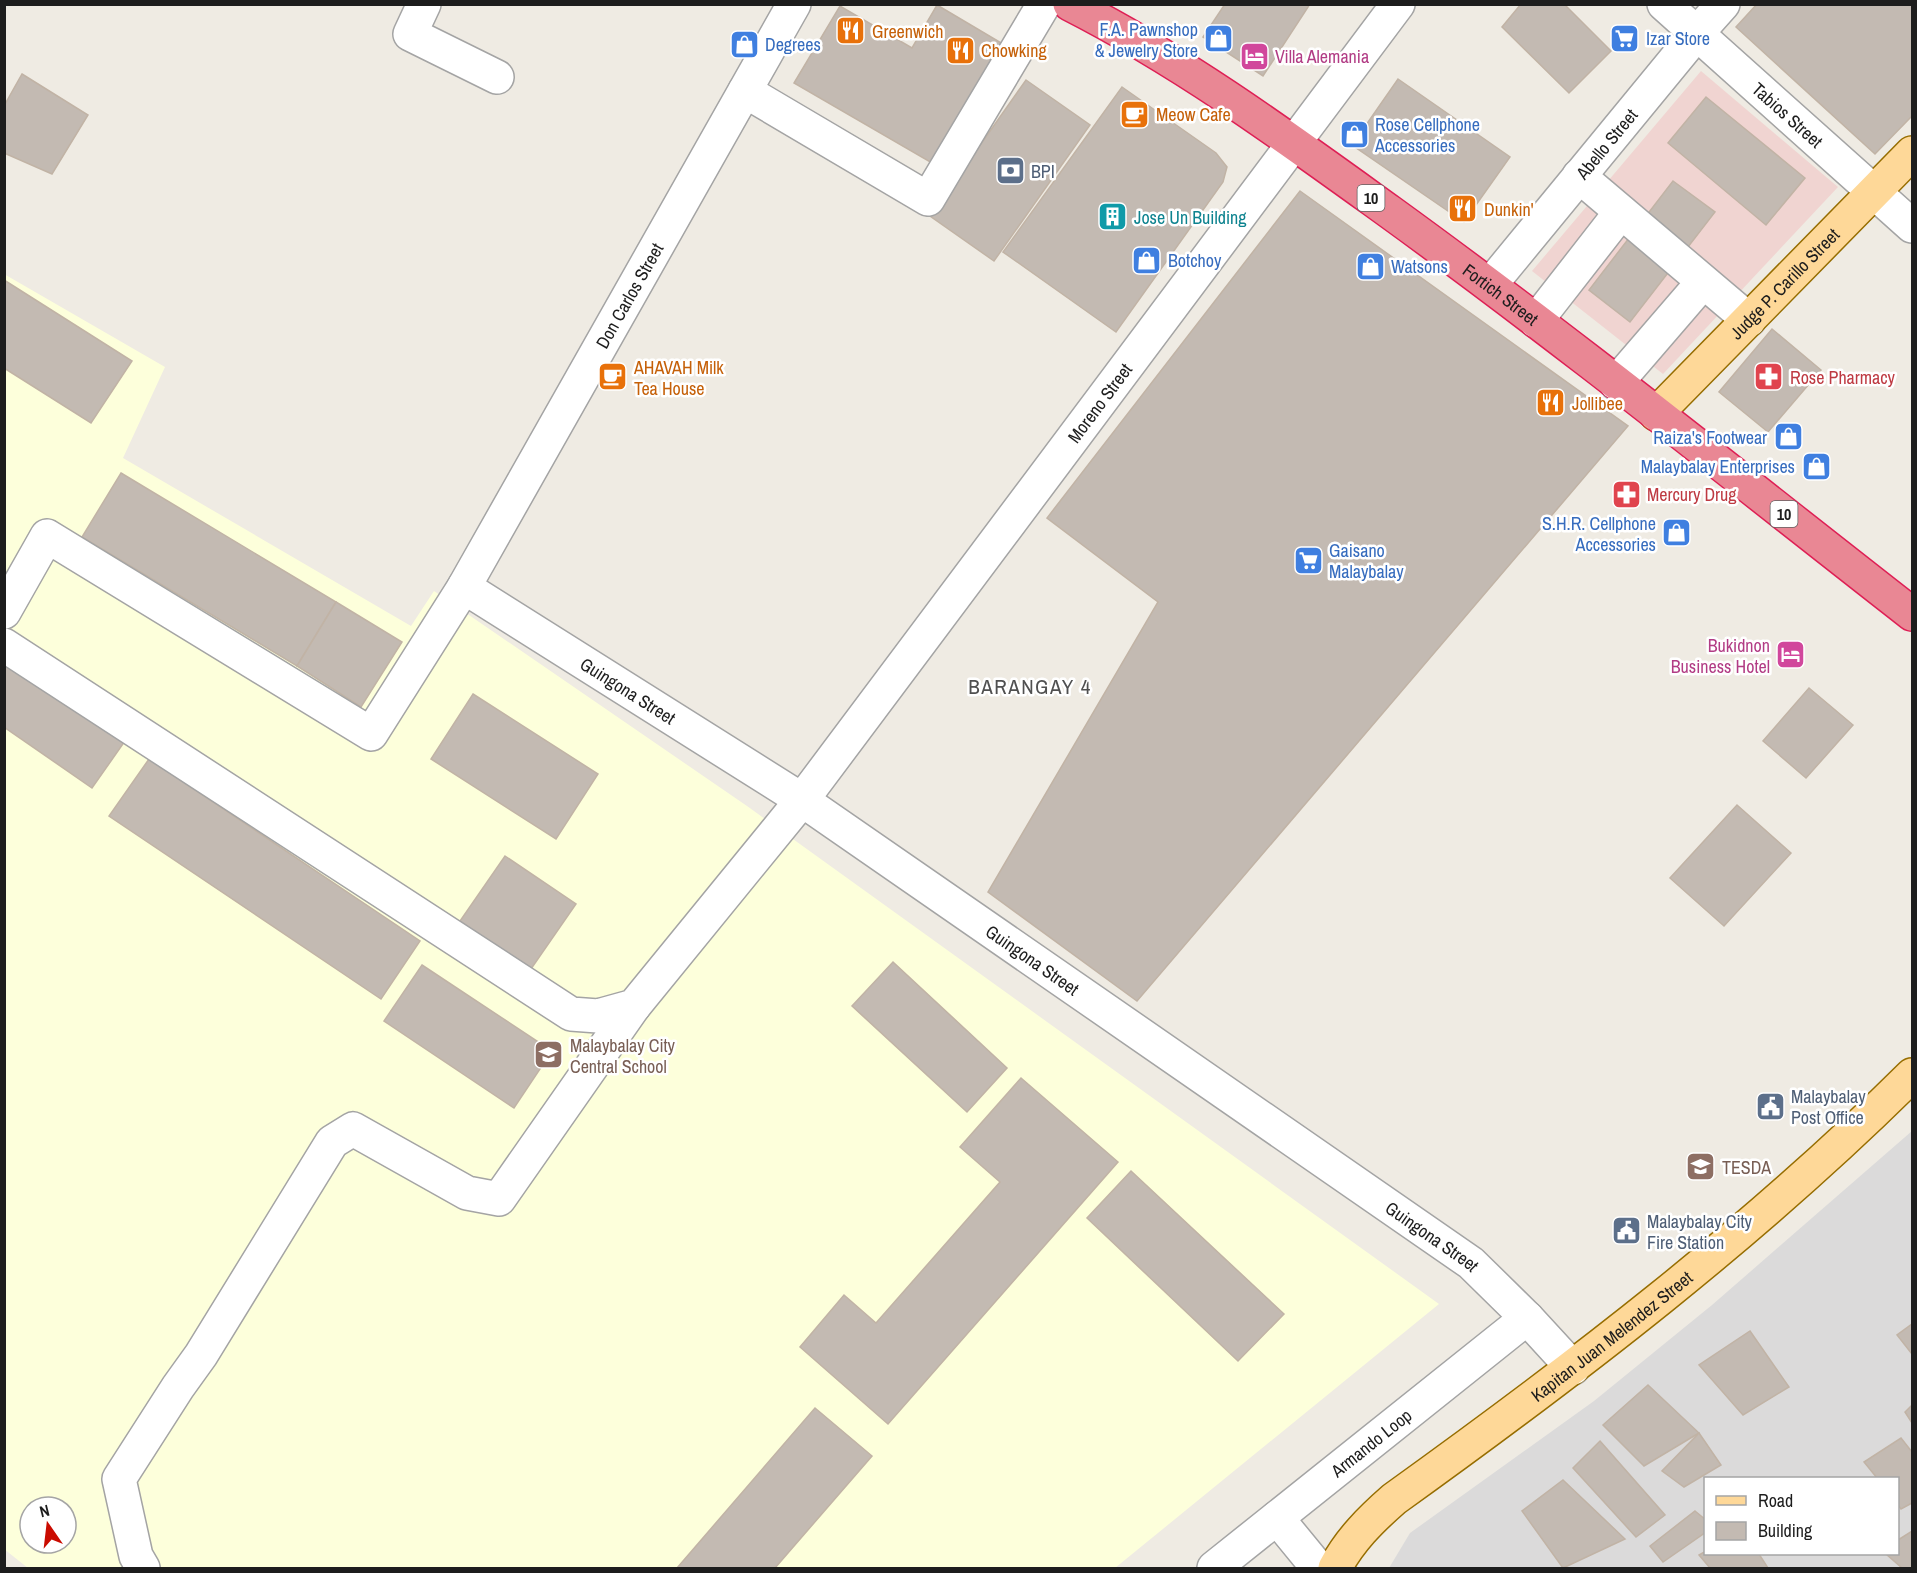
<svg xmlns="http://www.w3.org/2000/svg" width="1917" height="1573" viewBox="0 0 1917 1573" font-family="'Archivo Narrow',sans-serif">
  <style>
    .residential { fill: #dbdada; fill-rule: evenodd }
    .commercial { fill: #f0d4d1 }
    .education { fill: #fdffdb; fill-rule: evenodd }
    .building { fill: #c3bab2; stroke: #c1b3a5; stroke-width: 1.5 }
    .lines { fill: none; stroke-linecap: round; stroke-linejoin: round }
    .minor-casing { stroke: #a4a4a4; stroke-width: 36 }
    .major-casing { stroke: #966d00; stroke-width: 36 }
    .highway-casing { stroke: #de1f55; stroke-width: 36 }
    .minor { stroke: #fff; stroke-width: 33 }
    .major { stroke: #fed898; stroke-width: 33 }
    .highway { stroke: #e98794; stroke-width: 33 }
    .labels { text-anchor: middle; dominant-baseline: central; stroke-width: 5; stroke-linejoin: round; paint-order: stroke }
    .shield { fill: #fff; stroke: #616161; stroke-width: 1.5 }
    .shield-label { font-size: 16px; font-weight: bold; fill: #1d1d1d }
    .shop-label { font-size: 18px; fill: #366cbe; stroke: #fff; text-anchor: start }
    .food-label { font-size: 18px; fill: #c56008; stroke: #fff; text-anchor: start }
    .hotel-label { font-size: 18px; fill: #b23c85; stroke: #fff; text-anchor: start }
    .street-label { font-size: 18px; fill: #1d1d1d; stroke: #fff }
    .service-label { font-size: 18px; fill: #4e5e75; stroke: #fff; text-anchor: start }
    .culture-label { font-size: 18px; fill: #0d838f; stroke: #fff; text-anchor: start }
    .health-label { font-size: 18px; fill: #be3a42; stroke: #fff; text-anchor: start }
    .education-label { font-size: 18px; fill: #785e54; stroke: #fff; text-anchor: start }
    .quarter-label { font-size: 21px; letter-spacing: 1.5px; fill: #505050; stroke: #fff }
  </style>
  <rect width="100%" height="100%" fill="#efebe3"/>
  <path class="residential" d="M1912 1131V1568H1389L1410 1533 1594 1401 1712 1305ZM1706 1478H1898V1554H1706Z"/>
  <polygon class="commercial" points="1701,71 1838,187 1663,374 1532,271"/>
  <path class="education" d="M4 274 165 367 123 458 411 626 434 591 747 806 1439 1304 1115 1568H28L4 1549ZM30 1507H66V1543H30Z"/>
  <g class="building">
    <polygon points="1225,4 1310,4 1263,76 1203,37"/>
    <polygon points="1521,4 1564,4 1611,51 1569,93 1502,27"/>
    <polygon points="1757,4 1912,4 1912,116 1875,154 1736,27"/>
    <polygon points="937,5 1003,44 932,163 794,83 840,6 912,48"/>
    <polygon points="22,74 88,115 52,174 4,153 4,106"/>
    <polygon points="1398,79 1510,157 1464,222 1352,145"/>
    <polygon points="1026,80 1090,125 994,261 930,216"/>
    <polygon points="1122,87 1216,153 1227,167 1223,182 1116,332 1003,252"/>
    <polygon points="1706,97 1805,178 1766,225 1668,143"/>
    <polygon points="1673,181 1715,212 1630,322 1589,290"/>
    <polygon points="1300,191 1628,426 1137,1001 988,892 1158,602 1047,518"/>
    <polygon points="4,280 132,361 91,423 4,368"/>
    <polygon points="1772,329 1821,370 1768,432 1719,392"/>
    <polygon points="121,473 336,602 297,666 82,537"/>
    <polygon points="336,602 402,642 361,707 297,666"/>
    <polygon points="4,658 125,741 92,788 4,727"/>
    <polygon points="1809,688 1853,725 1806,778 1763,741"/>
    <polygon points="473,694 598,774 556,839 431,759"/>
    <polygon points="149,759 420,941 381,999 109,816"/>
    <polygon points="1737,805 1791,853 1724,926 1670,878"/>
    <polygon points="505,856 576,904 531,969 460,921"/>
    <polygon points="893,962 1007,1068 967,1112 852,1006"/>
    <polygon points="422,965 552,1051 514,1108 384,1021"/>
    <polygon points="1021,1078 1118,1162 888,1424 800,1347 844,1295 876,1323 1000,1182 960,1147"/>
    <polygon points="1131,1171 1284,1314 1238,1361 1087,1218"/>
    <polygon points="1912,1324 1912,1354 1897,1335"/>
    <polygon points="1750,1331 1789,1387 1743,1415 1699,1365"/>
    <polygon points="1648,1385 1699,1433 1644,1466 1603,1425"/>
    <polygon points="1912,1405 1912,1423 1905,1412"/>
    <polygon points="815,1408 872,1456 775,1568 677,1568"/>
    <polygon points="1699,1433 1721,1465 1684,1487 1662,1471"/>
    <polygon points="1901,1438 1912,1452 1912,1503 1901,1509 1898,1505 1898,1478 1877,1478 1864,1462"/>
    <polygon points="1600,1441 1665,1515 1636,1537 1573,1468"/>
    <polygon points="1563,1480 1625,1539 1563,1568 1522,1511"/>
    <polygon points="1695,1511 1706,1520 1706,1532 1663,1562 1650,1546"/>
    <polygon points="1912,1531 1912,1568 1902,1568 1886,1554 1898,1554 1898,1540"/>
    <polygon points="1706,1551 1706,1554 1759,1554 1768,1568 1710,1568 1699,1555"/>
  </g>
  <g class="lines">
    <defs>
      <g id="minor">
        <polyline points="424,4 410,34 497,77"/>
        <path id="s1" d="M1664 4 1912 226"/>
        <polyline points="745,91 928,199 1044,4"/>
        <polyline points="1579,176 1749,320"/>
        <path id="s2" d="M1490 285 1698 32 1723 4"/>
        <polyline points="1536,321 1621,212"/>
        <polyline points="1616,383 1703,282"/>
        <path id="s3" d="M464 587 802 800 1471 1263 1527 1318 1573 1368"/>
        <path id="s4" d="M4 612 47 536 371 734 464 587 794 4"/>
        <path id="s5" d="M4 645 571 1014 598 1016 634 1006 802 800 1398 4"/>
        <polyline points="1277,1518 1318,1568"/>
        <polyline points="143,1568 136,1556 119,1479 178,1387 201,1355 332,1142 353,1129 467,1193 499,1199 634,1006"/>
        <path id="s6" d="M1214 1568 1527 1318"/>
      </g>
      <g id="major">
        <path id="s7" d="M1656 414 1912 153"/>
        <path id="s8" d="M1335 1568C1350 1540 1370 1520 1394 1499 1575 1369 1754 1232 1912 1075"/>
      </g>
      <g id="highway">
        <path id="s9" d="M1070 4C1184 62 1286 137 1390 212 1568 341 1739 479 1912 614"/>
      </g>
    </defs>
    <use href="#minor" class="minor-casing"/>
    <use href="#major" class="major-casing"/>
    <use href="#highway" class="highway-casing"/>
    <use href="#minor" class="minor"/>
    <use href="#major" class="major"/>
    <use href="#highway" class="highway"/>
  </g>
  <defs>
    <symbol id="restaurant-square" viewBox="-11 -11 22 22"><rect x="-9" y="-9" width="18" height="18" rx="4" fill="#e8710a" stroke="#fff"/><path d="M-5-6h1v4h1v-4h1v4h1v-4h1v5L-1.5 .5V6h-2V.5L-5-1ZM5-6V6H3V1.5H1.5Q1.5-4 5-6Z" fill="#fff"/></symbol>
    <symbol id="supermarket-square" viewBox="-11 -11 22 22"><rect x="-9" y="-9" width="18" height="18" rx="4" fill="#3f7fe0" stroke="#fff"/><path d="M-6-5.5h2.5l.6 2H6L4.5 2H-2.5L-4.4-4H-6ZM-1.5 3.2a1.3 1.3 0 1 0 .1 0ZM3 3.2a1.3 1.3 0 1 0 .1 0Z" fill="#fff"/></symbol>
    <symbol id="shop-square" viewBox="-11 -11 22 22"><rect x="-9" y="-9" width="18" height="18" rx="4" fill="#3f7fe0" stroke="#fff"/><path d="M-5-2.5h2.3a2.7 3.5 0 0 1 5.4 0H5L5.5 6h-11ZM-1.5-2.5h3a1.5 2.3 0 0 0-3 0Z" fill="#fff"/></symbol>
    <symbol id="hotel-square" viewBox="-11 -11 22 22"><rect x="-9" y="-9" width="18" height="18" rx="4" fill="#d1479c" stroke="#fff"/><path d="M-6-4.5h1.5V1H6V5H4.5V3h-9V5H-6ZM-4 0a1.8 1.8 0 1 1 3.6 0ZM.5 0V-2.5h3Q6-2.5 6 0Z" fill="#fff"/></symbol>
    <symbol id="cafe-square" viewBox="-11 -11 22 22"><rect x="-9" y="-9" width="18" height="18" rx="4" fill="#e8710a" stroke="#fff"/><path d="M-5.5-4.5H6V0H3Q3 3.5 0 3.5H-2.5Q-5.5 3.5-5.5 0ZM3-3.2v2h1.7v-2ZM-6 4.5H4V6H-6Z" fill="#fff"/></symbol>
    <symbol id="bank-square" viewBox="-11 -11 22 22"><rect x="-9" y="-9" width="18" height="18" rx="4" fill="#5c6f8a" stroke="#fff"/><path d="M-6-4H6V4H-6ZM0-2.3a2.3 2.3 0 1 0 0 4.6a2.3 2.3 0 1 0 0-4.6Z" fill="#fff"/></symbol>
    <symbol id="building-square" viewBox="-11 -11 22 22"><rect x="-9" y="-9" width="18" height="18" rx="4" fill="#0f9aa8" stroke="#fff"/><path d="M-4-6H4V6H1V3H-1V6H-4ZM-2.5-4.3h1.7v1.8h-1.7ZM.8-4.3h1.7v1.8H.8ZM-2.5-1h1.7V.8h-1.7ZM.8-1h1.7V.8H.8Z" fill="#fff"/></symbol>
    <symbol id="pharmacy-square" viewBox="-11 -11 22 22"><rect x="-9" y="-9" width="18" height="18" rx="4" fill="#e0444e" stroke="#fff"/><path d="M-2-6h4v4h4v4h-4v4h-4v-4h-4v-4h4Z" fill="#fff"/></symbol>
    <symbol id="school-square" viewBox="-11 -11 22 22"><rect x="-9" y="-9" width="18" height="18" rx="4" fill="#8d6e63" stroke="#fff"/><path d="M0-5L7-2L0 1L-7-2ZM-4 1L0 2.5L4 1V4Q0 6-4 4Z" fill="#fff"/></symbol>
    <symbol id="civic-square" viewBox="-11 -11 22 22"><rect x="-9" y="-9" width="18" height="18" rx="4" fill="#5c6f8a" stroke="#fff"/><path d="M-.6-6.5H3V-4.5H.6V-3L4-1V1h2V6H-6V1h2V-1L-.6-3ZM-1.2 2.5V6h2.4V2.5Z" fill="#fff"/></symbol>
  </defs>
  <g fill-rule="evenodd">
    <use href="#restaurant-square" x="834" y="14" width="33" height="33"/>
    <use href="#supermarket-square" x="1608" y="22" width="33" height="33"/>
    <use href="#shop-square" x="1202" y="22" width="33" height="33"/>
    <use href="#shop-square" x="728" y="28" width="33" height="33"/>
    <use href="#restaurant-square" x="944" y="34" width="33" height="33"/>
    <use href="#hotel-square" x="1238" y="40" width="33" height="33"/>
    <use href="#cafe-square" x="1118" y="98" width="33" height="33"/>
    <use href="#shop-square" x="1338" y="118" width="33" height="33"/>
    <use href="#bank-square" x="994" y="154" width="33" height="33"/>
    <use href="#restaurant-square" x="1446" y="192" width="33" height="33"/>
    <use href="#building-square" x="1096" y="200" width="33" height="33"/>
    <use href="#shop-square" x="1130" y="244" width="33" height="33"/>
    <use href="#shop-square" x="1354" y="250" width="33" height="33"/>
    <use href="#cafe-square" x="596" y="360" width="33" height="33"/>
    <use href="#pharmacy-square" x="1752" y="360" width="33" height="33"/>
    <use href="#restaurant-square" x="1534" y="386" width="33" height="33"/>
    <use href="#shop-square" x="1772" y="420" width="33" height="33"/>
    <use href="#shop-square" x="1800" y="450" width="33" height="33"/>
    <use href="#pharmacy-square" x="1610" y="478" width="33" height="33"/>
    <use href="#shop-square" x="1660" y="516" width="33" height="33"/>
    <use href="#supermarket-square" x="1292" y="544" width="33" height="33"/>
    <use href="#hotel-square" x="1774" y="638" width="33" height="33"/>
    <use href="#school-square" x="532" y="1038" width="33" height="33"/>
    <use href="#civic-square" x="1754" y="1090" width="33" height="33"/>
    <use href="#school-square" x="1684" y="1150" width="33" height="33"/>
    <use href="#civic-square" x="1610" y="1214" width="33" height="33"/>
  </g>
  <g class="labels">
    <g class="shield">
      <rect x="1357.5" y="185" width="27" height="26" rx="4.5"/>
      <rect x="1770.5" y="501" width="27" height="26" rx="4.5"/>
    </g>
    <g class="shield-label">
      <text x="1371" y="198">10</text>
      <text x="1784" y="514">10</text>
    </g>
    <g class="shop-label">
      <text x="1198" y="29" text-anchor="end">F.A. Pawnshop<tspan x="1198" dy="21">&amp; Jewelry Store</tspan></text>
      <text x="1646" y="38">Izar Store</text>
      <text x="765" y="44">Degrees</text>
      <text x="1375" y="124">Rose Cellphone<tspan x="1375" dy="21">Accessories</tspan></text>
      <text x="1168" y="260">Botchoy</text>
      <text x="1391" y="266">Watsons</text>
      <text x="1767" y="437" text-anchor="end">Raiza's Footwear</text>
      <text x="1795" y="466" text-anchor="end">Malaybalay Enterprises</text>
      <text x="1656" y="523" text-anchor="end">S.H.R. Cellphone<tspan x="1656" dy="21">Accessories</tspan></text>
      <text x="1329" y="550">Gaisano<tspan x="1329" dy="21">Malaybalay</tspan></text>
    </g>
    <g class="food-label">
      <text x="872" y="31">Greenwich</text>
      <text x="981" y="50">Chowking</text>
      <text x="1156" y="114">Meow Cafe</text>
      <text x="1484" y="209">Dunkin'</text>
      <text x="634" y="367">AHAVAH Milk<tspan x="634" dy="21">Tea House</tspan></text>
      <text x="1572" y="403">Jollibee</text>
    </g>
    <g class="hotel-label">
      <text x="1275" y="56">Villa Alemania</text>
      <text x="1770" y="645" text-anchor="end">Bukidnon<tspan x="1770" dy="21">Business Hotel</tspan></text>
    </g>
    <g class="street-label">
      <text stroke="none"><textPath href="#s1" startOffset="166">Tabios Street</textPath></text>
      <text stroke="none"><textPath href="#s2" startOffset="183">Abello Street</textPath></text>
      <text stroke="none"><textPath href="#s7" startOffset="183">Judge P. Carillo Street</textPath></text>
      <text stroke="none"><textPath href="#s4" startOffset="976">Don Carlos Street</textPath></text>
      <text stroke="none"><textPath href="#s9" startOffset="520">Fortich Street</textPath></text>
      <text stroke="none"><textPath href="#s5" startOffset="1503">Moreno Street</textPath></text>
      <text stroke="none"><textPath href="#s3" startOffset="194">Guingona Street</textPath></text>
      <text stroke="none"><textPath href="#s3" startOffset="680">Guingona Street</textPath></text>
      <text stroke="none"><textPath href="#s3" startOffset="1166">Guingona Street</textPath></text>
      <text stroke="none"><textPath href="#s8" startOffset="363">Kapitan Juan Melendez Street</textPath></text>
      <text stroke="none"><textPath href="#s6" startOffset="201">Armando Loop</textPath></text>
    </g>
    <g class="service-label">
      <text x="1031" y="171">BPI</text>
      <text x="1791" y="1096">Malaybalay<tspan x="1791" dy="21">Post Office</tspan></text>
      <text x="1647" y="1221">Malaybalay City<tspan x="1647" dy="21">Fire Station</tspan></text>
    </g>
    <g class="culture-label">
      <text x="1134" y="217">Jose Un Building</text>
    </g>
    <g class="health-label">
      <text x="1790" y="377">Rose Pharmacy</text>
      <text x="1647" y="494">Mercury Drug</text>
    </g>
    <g class="education-label">
      <text x="570" y="1045">Malaybalay City<tspan x="570" dy="21">Central School</tspan></text>
      <text x="1722" y="1167">TESDA</text>
    </g>
    <g class="quarter-label">
      <text x="1030" y="686">BARANGAY 4</text>
    </g>
  </g>
  <rect width="1917" height="1573" fill="none" stroke="#1d1d1d" stroke-width="12"/>
  <rect x="1704" y="1477" width="195" height="78" fill="#ffffff" stroke="#a5a5a5" stroke-width="1.5"/>
  <rect x="1716" y="1496" width="30" height="9" fill="#fed898" stroke="#a5a5a5" stroke-width="1.5"/>
  <text x="1758" y="1507" font-size="18" fill="#1d1d1d">Road</text>
  <rect x="1716" y="1522" width="30" height="18" fill="#c3bab2" stroke="#a5a5a5" stroke-width="1.5"/>
  <text x="1758" y="1537" font-size="18" fill="#1d1d1d">Building</text>
  <g transform="translate(48 1525) rotate(346)"><circle r="28" fill="#ffffff" stroke="#a5a5a5" stroke-width="1.5"/>
  <path d="M0-4.5L10 22L0 15L-10 22Z" fill="#ca0b00"/>
  <text y="-9" font-size="16" font-weight="bold" text-anchor="middle" fill="#1d1d1d">N</text>
  </g>
</svg>
